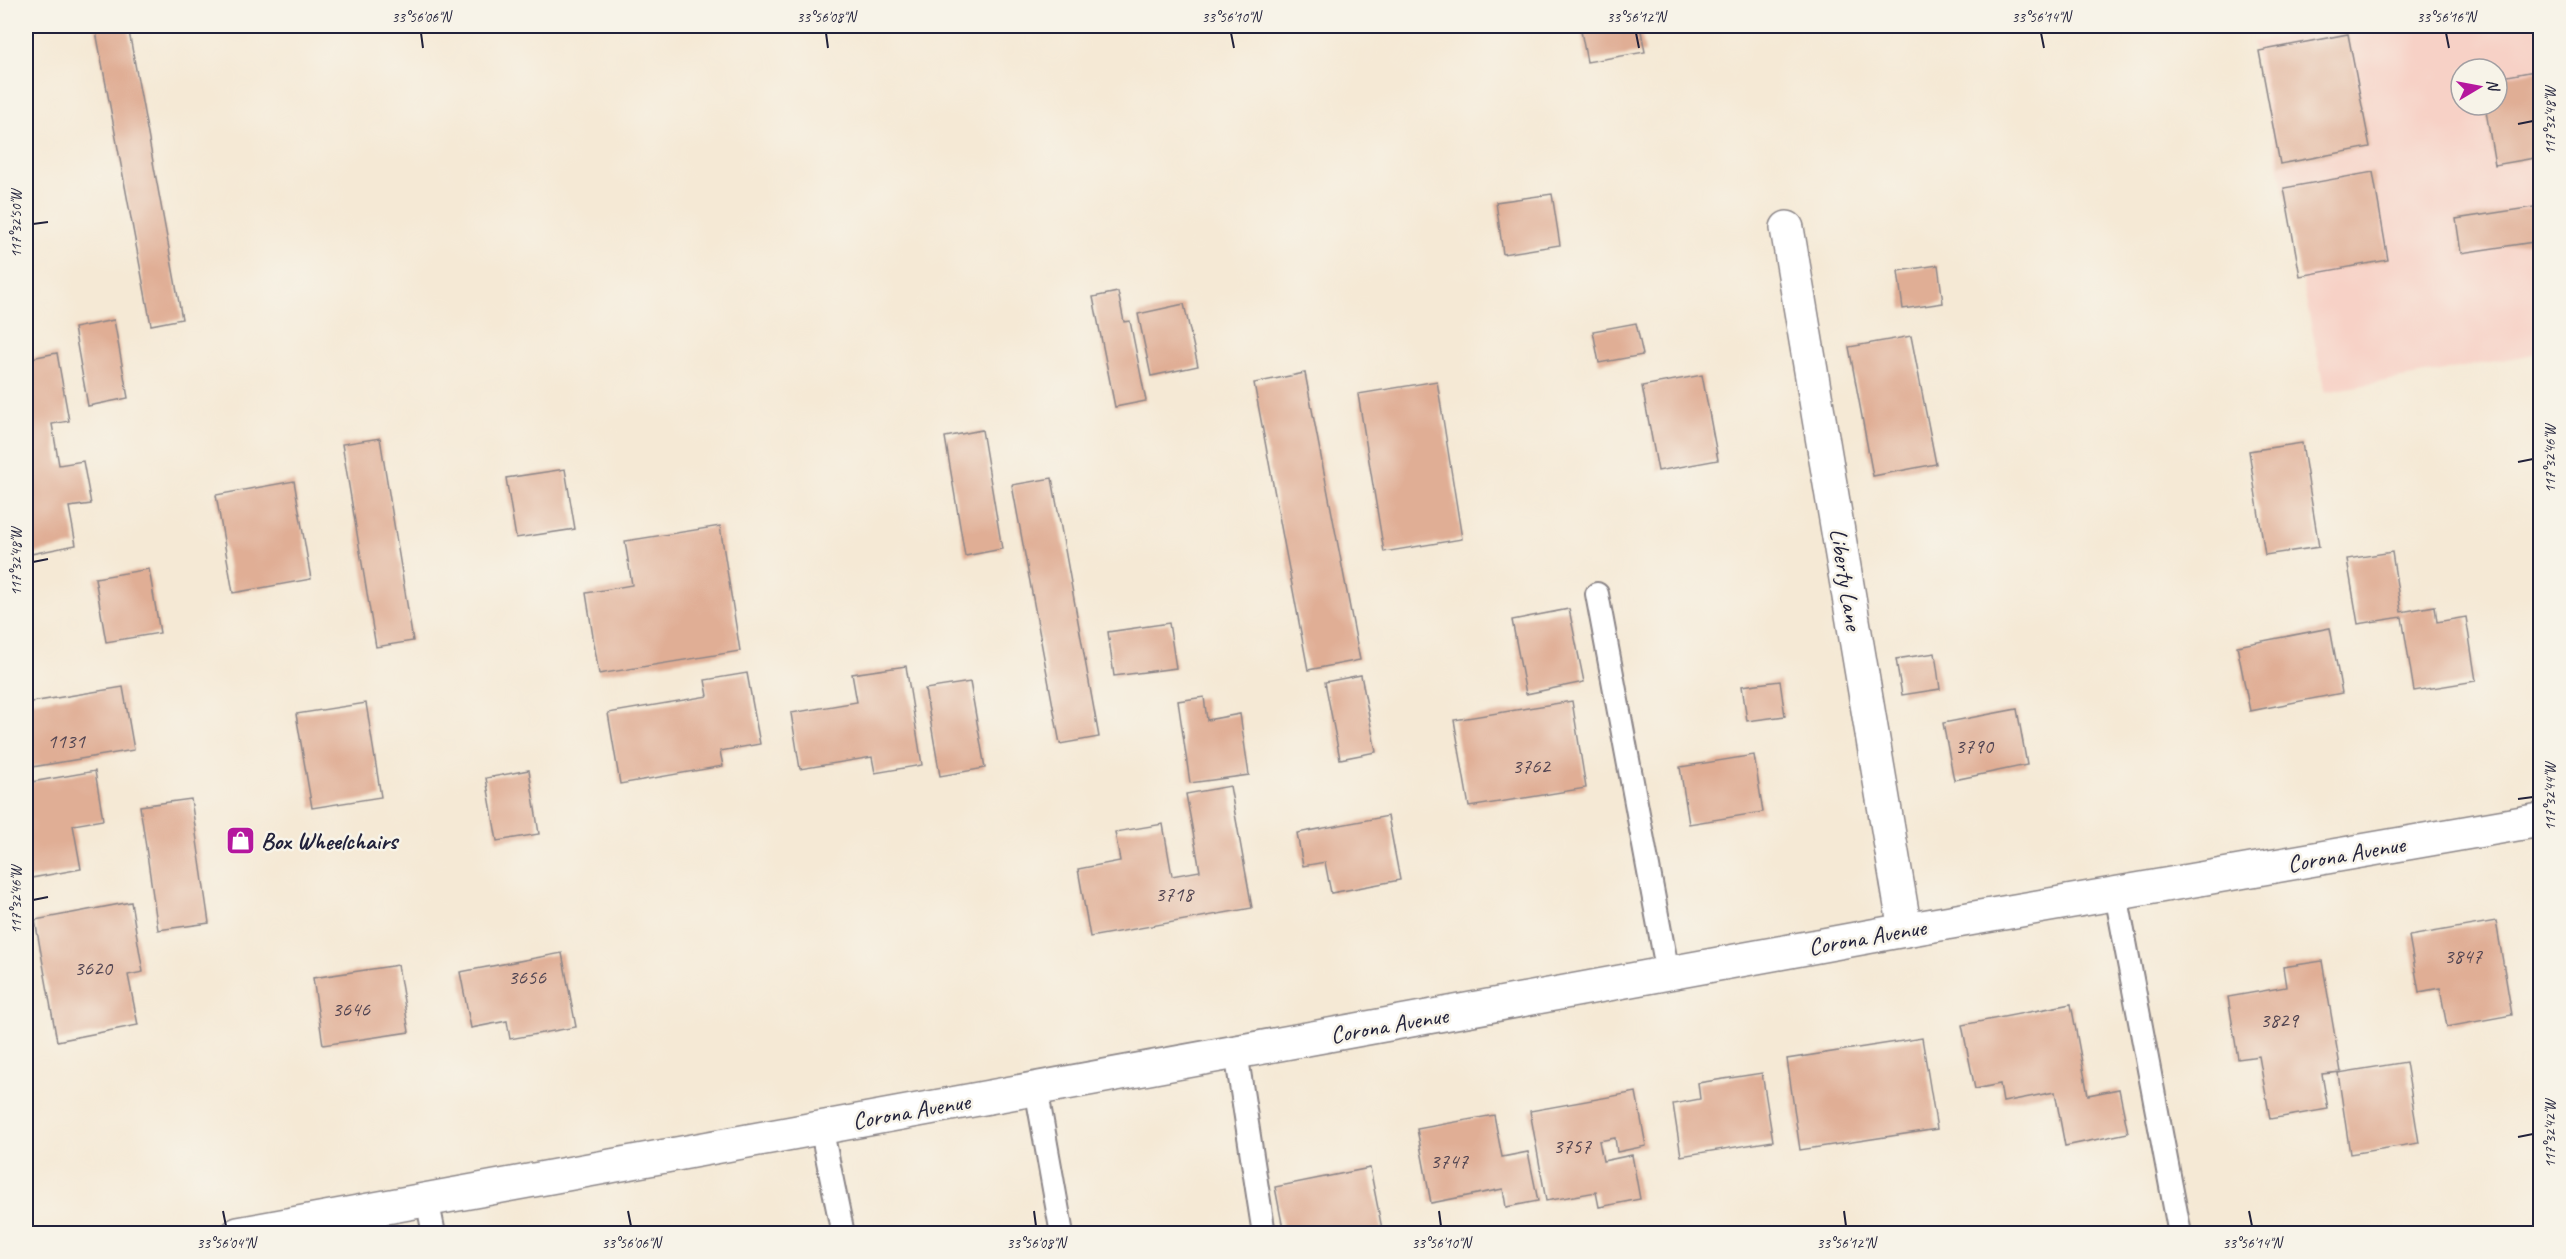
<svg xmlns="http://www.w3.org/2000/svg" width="2566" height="1259" viewBox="0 0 2566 1259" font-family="Caveat,sans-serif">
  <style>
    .built { fill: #f7d1c6; fill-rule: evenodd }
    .building { fill: #e0ae95 }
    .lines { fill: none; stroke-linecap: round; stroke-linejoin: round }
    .lane-casing { stroke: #8c8688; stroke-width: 26 }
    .street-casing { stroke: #8c8688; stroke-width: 36 }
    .lane { stroke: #fff; stroke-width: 22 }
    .street { stroke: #fff; stroke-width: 33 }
    .ticks { fill: none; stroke: #22223b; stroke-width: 2 }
    .labels { text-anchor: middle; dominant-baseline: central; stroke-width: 5; stroke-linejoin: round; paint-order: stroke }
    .number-label { font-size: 21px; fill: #524552 }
    .street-label { font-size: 24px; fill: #22223b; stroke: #f7f3e8 }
    .poi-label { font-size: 24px; font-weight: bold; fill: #22223b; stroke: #f7f3e8; text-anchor: start }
    .neatline { fill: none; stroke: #22223b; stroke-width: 2 }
    .ticks-label { font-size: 15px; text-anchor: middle; fill: #22223b }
  </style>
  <rect width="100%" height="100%" fill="#f7f3e8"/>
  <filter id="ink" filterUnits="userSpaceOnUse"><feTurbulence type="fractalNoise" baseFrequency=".0167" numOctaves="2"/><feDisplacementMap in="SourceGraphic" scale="12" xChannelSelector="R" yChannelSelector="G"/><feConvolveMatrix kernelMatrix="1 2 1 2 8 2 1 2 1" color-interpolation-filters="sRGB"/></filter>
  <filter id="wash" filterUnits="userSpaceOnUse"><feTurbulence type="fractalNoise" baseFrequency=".008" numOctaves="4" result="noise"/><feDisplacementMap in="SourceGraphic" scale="24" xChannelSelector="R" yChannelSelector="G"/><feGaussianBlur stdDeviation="1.35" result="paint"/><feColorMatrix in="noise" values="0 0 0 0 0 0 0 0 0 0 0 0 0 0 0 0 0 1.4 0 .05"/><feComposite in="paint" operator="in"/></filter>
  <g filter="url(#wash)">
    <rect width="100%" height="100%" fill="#f5e9d5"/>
    <path class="built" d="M2352 26H2540V353L2325 392 2253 42ZM2461 69H2497V105H2461Z"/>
    <g id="blocks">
      <g class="building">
        <polygon points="95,26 128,26 182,319 151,325"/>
        <polygon points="1580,26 1640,26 1645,52 1587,62"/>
        <polygon points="2348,34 2370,147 2280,164 2259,51"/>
        <polygon points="2540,70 2540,157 2495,165 2485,105 2497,105 2497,78"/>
        <polygon points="2373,172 2388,260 2300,276 2284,188"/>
        <polygon points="1552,194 1560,245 1503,254 1496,202"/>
        <polygon points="2540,206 2540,241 2461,253 2456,219"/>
        <polygon points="1938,265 1943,303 1903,309 1898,271"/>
        <polygon points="1118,292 1124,322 1130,321 1146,401 1115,407 1093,297"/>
        <polygon points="1184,304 1198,366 1151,376 1138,314"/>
        <polygon points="114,320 128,398 88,406 74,328"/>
        <polygon points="1636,323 1643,355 1599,363 1593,331"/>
        <polygon points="1911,336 1936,464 1873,476 1849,347"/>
        <polygon points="57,353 69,421 52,424 59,465 83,461 91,504 69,507 76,545 26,555 26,359"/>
        <polygon points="1305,373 1360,660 1308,670 1254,383"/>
        <polygon points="1702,375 1718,460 1658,471 1642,386"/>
        <polygon points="1437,381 1462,539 1384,552 1358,394"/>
        <polygon points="982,430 1002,549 965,556 945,437"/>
        <polygon points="380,438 413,641 376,647 342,444"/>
        <polygon points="2302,443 2319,547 2265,555 2249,451"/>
        <polygon points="565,469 575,529 516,538 506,478"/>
        <polygon points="1052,478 1099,737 1060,744 1012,485"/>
        <polygon points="294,481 311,579 233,593 216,495"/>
        <polygon points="720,526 740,651 599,674 586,593 632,585 625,541"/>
        <polygon points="2392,552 2401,612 2435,606 2437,622 2466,617 2476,681 2414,691 2402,617 2358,624 2347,559"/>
        <polygon points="149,569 160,633 106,642 95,578"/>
        <polygon points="1569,609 1584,682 1526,694 1512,620"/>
        <polygon points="1169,623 1176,668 1114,676 1108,632"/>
        <polygon points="2330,628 2342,693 2250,711 2237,646"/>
        <polygon points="1935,653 1940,689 1902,695 1896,659"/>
        <polygon points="906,666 922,765 875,773 872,757 800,769 791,713 857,702 852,674"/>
        <polygon points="747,673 760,744 720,751 723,766 620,784 608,713 708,696 705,680"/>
        <polygon points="1361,675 1376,752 1340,759 1325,682"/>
        <polygon points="1780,681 1785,716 1747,721 1742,686"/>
        <polygon points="970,682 985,768 940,776 925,689"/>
        <polygon points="123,687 134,750 26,768 26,703"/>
        <polygon points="1204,697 1207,720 1240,714 1249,775 1190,783 1178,701"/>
        <polygon points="1572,701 1586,788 1469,807 1454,720"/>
        <polygon points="366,703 381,797 312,808 296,714"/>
        <polygon points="2017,709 2027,765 1954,780 1943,723"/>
        <polygon points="1754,755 1763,812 1689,824 1680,767"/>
        <polygon points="529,770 539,834 497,841 486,778"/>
        <polygon points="95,771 103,820 73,825 81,869 26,879 26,783"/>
        <polygon points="1230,786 1252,908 1090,937 1078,869 1120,861 1115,832 1163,824 1172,876 1200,871 1186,794"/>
        <polygon points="191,799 209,923 158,930 140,806"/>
        <polygon points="1388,816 1400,880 1331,893 1325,862 1303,866 1297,833"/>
        <polygon points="131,902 143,972 128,975 138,1025 57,1041 35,920"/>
        <polygon points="2496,921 2512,1015 2447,1027 2440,988 2419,992 2409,936"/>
        <polygon points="562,953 576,1027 510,1039 507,1021 471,1028 460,972"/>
        <polygon points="2322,961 2341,1072 2322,1074 2328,1109 2270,1119 2259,1056 2238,1059 2228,997 2286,987 2283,967"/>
        <polygon points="398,965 409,1032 323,1045 313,978"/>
        <polygon points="2071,1004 2088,1095 2119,1089 2128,1133 2065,1146 2055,1092 2003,1102 2000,1084 1975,1089 1962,1025"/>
        <polygon points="1922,1038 1937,1129 1800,1150 1787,1059"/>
        <polygon points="2406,1062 2419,1143 2350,1154 2338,1073"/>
        <polygon points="1762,1073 1773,1141 1681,1156 1673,1104 1700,1099 1698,1083"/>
        <polygon points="1636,1092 1646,1146 1617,1152 1615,1138 1599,1141 1603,1161 1632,1155 1640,1199 1599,1207 1596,1192 1546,1201 1530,1111"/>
        <polygon points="1494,1115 1502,1157 1528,1152 1538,1201 1506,1207 1503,1189 1431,1203 1417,1129"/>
        <polygon points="1370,1168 1383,1234 1284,1234 1275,1187"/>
      </g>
    </g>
  </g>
  <g filter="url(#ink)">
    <use href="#blocks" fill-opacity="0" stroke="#8c8688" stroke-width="1.5"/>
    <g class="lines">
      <defs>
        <g id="lane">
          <polyline points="1597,594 1668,974"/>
          <polyline points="2116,894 2180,1234"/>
          <polyline points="1236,1052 1264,1234"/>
          <polyline points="1036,1088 1062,1234"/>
          <polyline points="821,1127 843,1234"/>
          <polyline points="427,1199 434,1234"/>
        </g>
        <g id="street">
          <polyline points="1787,228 1905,930"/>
          <polyline points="238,1234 1905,930 2540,820"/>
        </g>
      </defs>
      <use href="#lane" class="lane-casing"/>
      <use href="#street" class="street-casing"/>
      <use href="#lane" class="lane"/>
      <use href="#street" class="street"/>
    </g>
  </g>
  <path class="ticks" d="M421 33 423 48M826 33 828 48M1231 33 1234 48M1636 33 1639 48M2041 33 2044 48M2446 33 2449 48M2518 124 2533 121M33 224 48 222M2518 462 2533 459M33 562 48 559M2518 799 2533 797M33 900 48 897M2518 1137 2533 1134M223 1211 226 1226M628 1211 631 1226M1034 1211 1036 1226M1439 1211 1441 1226M1844 1211 1846 1226M2249 1211 2252 1226"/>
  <defs>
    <symbol id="shop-square" viewBox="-11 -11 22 22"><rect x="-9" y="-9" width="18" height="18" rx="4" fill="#b5179e" stroke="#f7f3e8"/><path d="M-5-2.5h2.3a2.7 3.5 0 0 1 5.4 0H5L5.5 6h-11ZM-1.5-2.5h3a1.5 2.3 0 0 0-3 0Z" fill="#fff"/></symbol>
  </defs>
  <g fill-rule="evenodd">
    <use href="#shop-square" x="224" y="824" width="33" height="33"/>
  </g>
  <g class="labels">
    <g class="number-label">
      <text x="66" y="741">1131</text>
      <text x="1974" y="746">3790</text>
      <text x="1531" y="766">3762</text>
      <text x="1174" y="894">3718</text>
      <text x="2463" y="956">3847</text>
      <text x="93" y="968">3620</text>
      <text x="527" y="977">3656</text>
      <text x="351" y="1009">3646</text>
      <text x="2279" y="1020">3829</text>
      <text x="1572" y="1146">3757</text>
      <text x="1449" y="1161">3747</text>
    </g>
    <g class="street-label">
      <text transform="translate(1846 579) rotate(81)">Liberty Lane</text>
      <text transform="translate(2346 854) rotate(-10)">Corona Avenue</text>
      <text transform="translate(1867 937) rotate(-10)">Corona Avenue</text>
      <text transform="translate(1389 1025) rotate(-10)">Corona Avenue</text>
      <text transform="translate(911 1111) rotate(-10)">Corona Avenue</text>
    </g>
    <g class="poi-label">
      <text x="261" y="841">Box Wheelchairs</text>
    </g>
  </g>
  <rect width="2566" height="1259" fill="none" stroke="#f7f3e8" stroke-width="66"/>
  <g transform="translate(2479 87) rotate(80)"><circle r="28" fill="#f7f3e8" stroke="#a29fa3" stroke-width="1.5"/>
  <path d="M0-4.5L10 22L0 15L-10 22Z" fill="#b5179e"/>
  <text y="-9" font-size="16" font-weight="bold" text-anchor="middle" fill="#22223b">N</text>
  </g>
  <rect x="33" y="33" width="2500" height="1193" class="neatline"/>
  <g class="ticks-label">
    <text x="421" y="22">33°56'06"N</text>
    <text x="826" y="22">33°56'08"N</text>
    <text x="1231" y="22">33°56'10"N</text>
    <text x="1636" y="22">33°56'12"N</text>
    <text x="2041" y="22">33°56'14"N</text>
    <text x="2446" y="22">33°56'16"N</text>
    <text transform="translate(2550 121) rotate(-90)" y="5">117°32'48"W</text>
    <text transform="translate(16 224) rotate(-90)" y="5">117°32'50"W</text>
    <text transform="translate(2550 459) rotate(-90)" y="5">117°32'46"W</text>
    <text transform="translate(16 562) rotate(-90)" y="5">117°32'48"W</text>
    <text transform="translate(2550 797) rotate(-90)" y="5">117°32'44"W</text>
    <text transform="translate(16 900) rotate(-90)" y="5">117°32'46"W</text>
    <text transform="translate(2550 1134) rotate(-90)" y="5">117°32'42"W</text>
    <text x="226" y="1248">33°56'04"N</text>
    <text x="631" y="1248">33°56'06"N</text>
    <text x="1036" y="1248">33°56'08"N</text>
    <text x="1441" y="1248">33°56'10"N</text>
    <text x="1846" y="1248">33°56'12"N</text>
    <text x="2252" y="1248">33°56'14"N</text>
  </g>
</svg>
